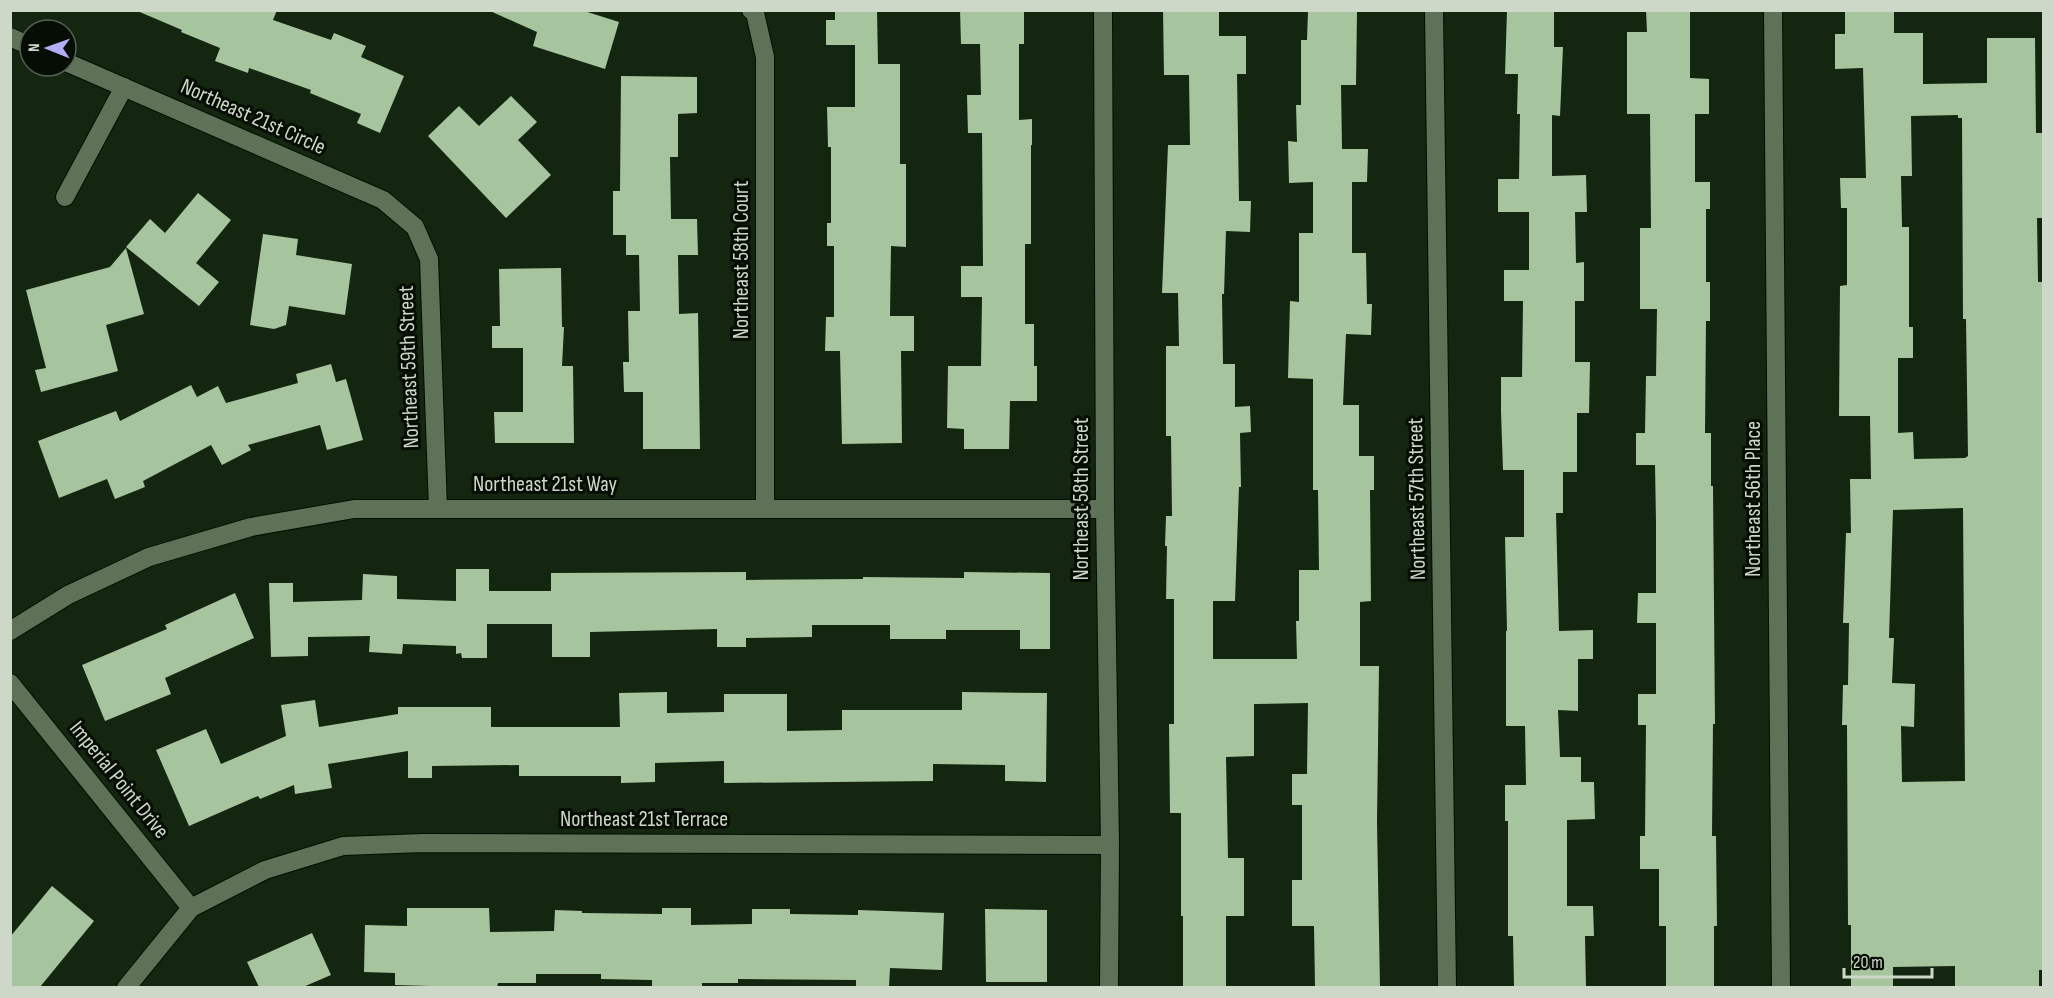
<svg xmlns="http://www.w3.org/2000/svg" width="2054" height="998" viewBox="0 0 2054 998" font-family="'Sofia Sans Condensed',sans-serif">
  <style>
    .building { fill: #a6c49e; fill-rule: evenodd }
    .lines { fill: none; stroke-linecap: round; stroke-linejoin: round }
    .minor-casing { stroke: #020f00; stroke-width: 20 }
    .minor { stroke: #5e7258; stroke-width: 18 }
    .labels { text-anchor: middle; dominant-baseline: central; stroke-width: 6; stroke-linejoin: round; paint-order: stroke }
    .street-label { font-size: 22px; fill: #cdd8c9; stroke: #060d04 }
  </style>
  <rect width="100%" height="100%" fill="#14260f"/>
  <g class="building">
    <polygon points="135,10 277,10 273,20 331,40 334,33 366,46 361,57 404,76 380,133 357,123 361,114 310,93 311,90 249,68 248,73 215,61 220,48 181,32 182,30"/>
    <polygon points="488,10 581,10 619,22 605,69 533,46 537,32"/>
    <polygon points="835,10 877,10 878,64 900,64 900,164 906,164 906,247 891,246 890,316 914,316 914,351 901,351 902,443 842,444 840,351 825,351 826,317 834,317 834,246 827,246 827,223 831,223 831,147 828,147 827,107 855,107 855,45 826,45 826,20 835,20"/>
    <polygon points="960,10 1024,10 1024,44 1019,44 1019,120 1032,119 1032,145 1031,145 1031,244 1025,244 1025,324 1034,324 1034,366 1037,366 1037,401 1010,401 1009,449 964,449 964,429 947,428 948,366 981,366 982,297 961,297 961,266 983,266 982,133 968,133 967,95 981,95 980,44 961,44"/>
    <polygon points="1163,10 1219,10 1219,36 1246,36 1246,74 1237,74 1239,201 1251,201 1250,232 1226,231 1224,294 1222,294 1223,364 1235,364 1235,407 1250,406 1251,432 1240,433 1241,487 1239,487 1235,601 1213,601 1213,659 1297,659 1296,621 1299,621 1299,570 1319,570 1318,490 1313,490 1313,379 1288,378 1290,301 1299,302 1299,233 1313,233 1313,182 1289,183 1288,141 1297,142 1296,105 1301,105 1301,40 1307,40 1308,11 1357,11 1356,85 1341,85 1342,149 1368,149 1367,182 1352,182 1352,253 1366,253 1367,304 1372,304 1371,335 1346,334 1343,405 1359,405 1359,456 1374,456 1374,490 1370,490 1371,601 1360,602 1360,666 1379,666 1377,823 1380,987 1315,987 1314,926 1292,926 1292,880 1302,880 1302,805 1292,805 1292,774 1307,774 1308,703 1254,704 1254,756 1226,757 1228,858 1244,858 1244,916 1226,916 1226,987 1183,987 1183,916 1181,916 1181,813 1170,813 1169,724 1174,724 1174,599 1166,599 1167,546 1165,546 1166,516 1172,516 1171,436 1166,436 1166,346 1179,346 1178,293 1162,293 1168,145 1190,145 1189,75 1164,75"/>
    <polygon points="1507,10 1554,10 1554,47 1563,47 1560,116 1552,115 1552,176 1586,175 1587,212 1575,212 1576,263 1584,262 1584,301 1575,301 1575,362 1590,362 1589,413 1577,413 1577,472 1563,472 1563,513 1556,513 1559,631 1593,630 1593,659 1578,659 1578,711 1558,710 1560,757 1581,757 1581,782 1594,782 1595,819 1567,820 1567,906 1593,906 1594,936 1585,936 1586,987 1514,987 1513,936 1508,936 1508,821 1505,821 1505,785 1526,785 1525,726 1506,726 1506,631 1507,631 1505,537 1524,537 1524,470 1503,470 1501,412 1501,377 1522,377 1523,301 1504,301 1504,270 1529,270 1529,212 1498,212 1498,179 1519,179 1520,114 1517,114 1518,74 1505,74"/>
    <polygon points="1646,10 1690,10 1690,78 1709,79 1709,114 1695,114 1695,182 1710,182 1710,209 1706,209 1706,282 1710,282 1710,321 1706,321 1705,433 1711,433 1711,486 1713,486 1715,724 1713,724 1712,836 1716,836 1717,926 1714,926 1714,987 1666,987 1666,926 1659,926 1659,869 1640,869 1640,836 1645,836 1646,725 1638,725 1638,694 1656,694 1656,623 1637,623 1638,593 1656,593 1656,522 1655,465 1636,465 1636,433 1645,433 1646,376 1656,376 1657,309 1640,309 1640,228 1651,228 1650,114 1627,114 1627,32 1647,32"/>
    <path d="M1845 10H1894V33H1923V84L1987 83V38H2035L2036 133H2043V218H2037L2038 282H2043V970H2039V987H1955V966L1893 967V987H1851V925H1848L1847 725H1842L1843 685H1848L1849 623H1843L1846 533H1851L1850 479H1871L1870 416H1839L1840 286 1847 285V208H1841L1840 178H1866L1863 68 1835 69V34H1845ZM1958 115V118H1962L1963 319H1966L1968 456 1965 458 1914 459 1913 432 1898 433V358H1913V327H1909V227H1902L1901 176H1912L1911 116ZM1963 508 1965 781 1902 782 1901 726 1914 727 1915 684 1892 683 1894 638H1889L1893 510Z"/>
    <polygon points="621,76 697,77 697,113 678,114 678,157 670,157 671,219 697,219 698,255 678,255 679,314 698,313 700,449 643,449 643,392 624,392 623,362 629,362 628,311 640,311 639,255 626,255 626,235 613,235 613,191 620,191"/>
    <polygon points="511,96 537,122 518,140 551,175 506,218 428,136 459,106 479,126"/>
    <polygon points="198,193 231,220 196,263 219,282 199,306 126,247 150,219 165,233"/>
    <polygon points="263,234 298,239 296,255 352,264 345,315 289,306 286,325 274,329 250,325"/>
    <polygon points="126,248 144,314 106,325 118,371 41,392 35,370 46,368 26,290 110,267"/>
    <polygon points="561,268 562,327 564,327 562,366 573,366 574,443 495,443 494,412 523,412 523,348 492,348 492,326 500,326 499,269"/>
    <polygon points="331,364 336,382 346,379 363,440 327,450 320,425 248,445 251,450 222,465 211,445 143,481 145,487 115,499 107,479 59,498 38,441 116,411 120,421 191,385 197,397 218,386 226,403 298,383 296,374"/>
    <polygon points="456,569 489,569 489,591 551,591 551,573 746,572 746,580 863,579 863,577 964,578 964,572 1050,573 1050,649 1020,649 1020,630 946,630 946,639 890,639 890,625 812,625 812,637 746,638 746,647 717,647 717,629 590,632 590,657 552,657 552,624 487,624 487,658 462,658 461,653 456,654 456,646 403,644 402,654 369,652 370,636 308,637 308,656 271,657 269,583 293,583 293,602 362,600 363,574 397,576 397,599 456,601"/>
    <polygon points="235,593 254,638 165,678 171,694 105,721 82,665 167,629 165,625"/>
    <polygon points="667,692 667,713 724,712 724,694 787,694 787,731 842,730 842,710 962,710 962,692 1047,693 1046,782 1005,781 1005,765 933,764 933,781 724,783 724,761 655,763 655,782 621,783 621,776 519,776 519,765 432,766 432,778 408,778 408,751 328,764 332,788 295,794 294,785 260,799 258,796 189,826 156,750 206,729 221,764 286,736 281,705 315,700 319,727 398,714 398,707 491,707 491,727 620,727 619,693"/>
    <polygon points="52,886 94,921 40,987 10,987 10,937"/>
    <polygon points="407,908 489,908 490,932 554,931 555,910 582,911 582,913 662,914 662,908 691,908 691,925 752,924 752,909 790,909 790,914 858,915 858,910 944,913 942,970 890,968 889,987 856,987 856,980 738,979 738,983 702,983 702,987 652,987 652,980 601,979 601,974 536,974 536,983 498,983 497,987 465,987 395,985 395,973 364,972 365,925 407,926"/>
    <polygon points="985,909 1047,910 1047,982 986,982"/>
    <polygon points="312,933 331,975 303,987 259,987 247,962"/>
  </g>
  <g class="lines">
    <defs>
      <g id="minor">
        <polyline points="751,10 755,13 765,57 765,508"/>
        <polyline points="1103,10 1105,509 1110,845 1109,988"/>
        <polyline points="1434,10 1447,988"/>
        <polyline points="1773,10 1781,988"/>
        <polyline points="10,37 30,46"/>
        <polyline points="66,62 383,200 415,227 429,259 438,509"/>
        <polyline points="65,197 124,87"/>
        <polyline points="10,631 68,595 149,557 251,527 354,509 1105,509"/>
        <polyline points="10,683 191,908"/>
        <polyline points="126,988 191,908 265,870 343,846 423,843 1110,845"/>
      </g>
    </defs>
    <use href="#minor" class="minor-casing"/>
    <use href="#minor" class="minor"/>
  </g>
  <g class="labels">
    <g class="street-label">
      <text transform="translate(253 117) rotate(24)">Northeast 21st Circle</text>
      <text transform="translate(741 260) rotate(-90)">Northeast 58th Court</text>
      <text transform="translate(409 367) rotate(-92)">Northeast 59th Street</text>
      <text x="545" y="484">Northeast 21st Way</text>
      <text transform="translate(1081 499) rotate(-90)">Northeast 58th Street</text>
      <text transform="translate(1417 499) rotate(-91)">Northeast 57th Street</text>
      <text transform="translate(1753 499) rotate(-90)">Northeast 56th Place</text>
      <text transform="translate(119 780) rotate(51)">Imperial Point Drive</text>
      <text x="644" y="819">Northeast 21st Terrace</text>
    </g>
  </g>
  <rect width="2054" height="998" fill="none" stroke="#cdd8c9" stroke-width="24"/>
  <g transform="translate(48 48) rotate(271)"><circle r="28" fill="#060d04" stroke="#565e53" stroke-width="1.5"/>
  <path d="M0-4.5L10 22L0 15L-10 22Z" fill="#b5acf8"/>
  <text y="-9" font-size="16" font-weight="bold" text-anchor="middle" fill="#cdd8c9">N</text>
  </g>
  <path d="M1844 968v9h88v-9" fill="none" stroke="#cdd8c9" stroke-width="3"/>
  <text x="1853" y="968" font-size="18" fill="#cdd8c9" stroke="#060d04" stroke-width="4.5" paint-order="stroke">20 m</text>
</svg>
